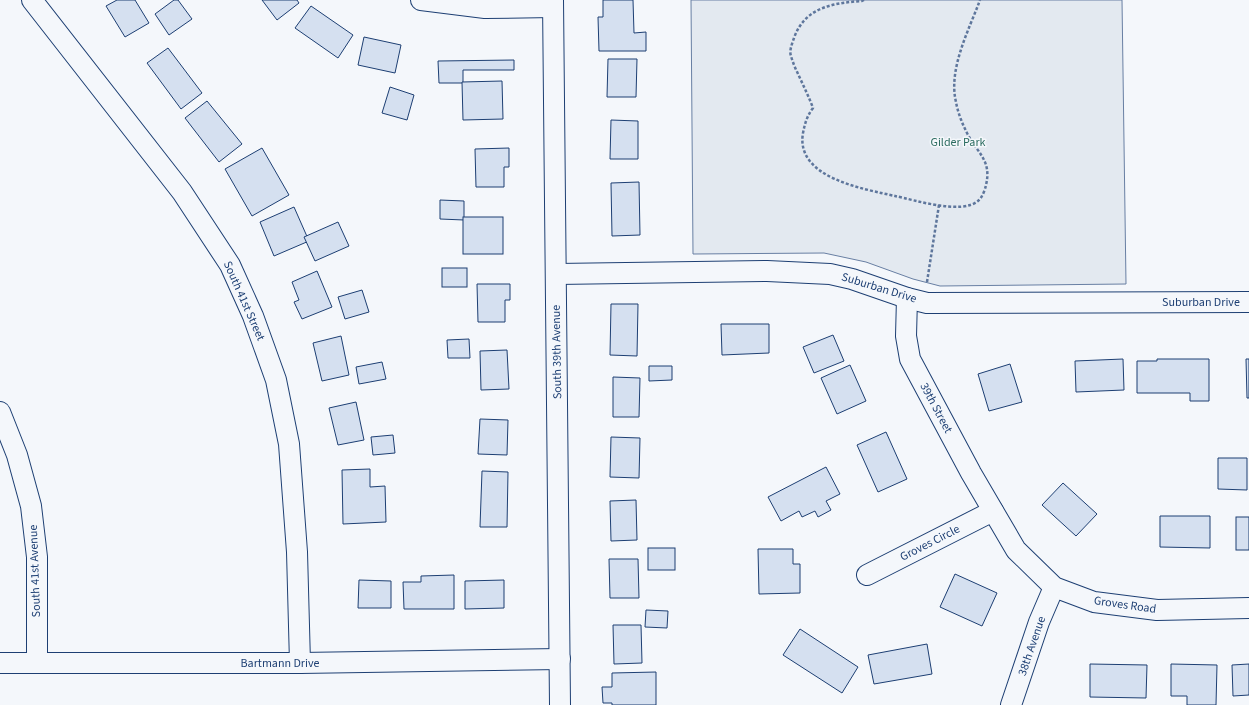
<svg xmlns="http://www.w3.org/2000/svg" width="1249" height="705" viewBox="0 0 1249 705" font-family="'Source Sans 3',sans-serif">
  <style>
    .green { fill: #e3e9f0; stroke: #687fa3 }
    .building { fill: #d5e0f0; stroke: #1d3f73 }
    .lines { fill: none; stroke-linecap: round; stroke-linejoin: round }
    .street-casing { stroke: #1d3f73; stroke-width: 22 }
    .path { stroke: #5e769c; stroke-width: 2.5; stroke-dasharray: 3 2; stroke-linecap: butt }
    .street { stroke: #f4f7fb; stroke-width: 20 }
    .labels { text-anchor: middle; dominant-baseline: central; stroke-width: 3; stroke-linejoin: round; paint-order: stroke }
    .park-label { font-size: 12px; fill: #2c6c60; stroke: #f4f7fb }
    .street-label { font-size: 12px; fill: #1d3f73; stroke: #f4f7fb }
  </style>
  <rect width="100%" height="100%" fill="#f4f7fb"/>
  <polygon class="green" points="691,0 1122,0 1126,284 940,286 913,279 866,262 824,253 693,254"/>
  <g class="building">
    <polygon points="117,0 135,0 149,23 125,37 106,6"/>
    <polygon points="174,0 178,0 192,19 169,35 155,14"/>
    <polygon points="262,0 297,0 299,3 277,20"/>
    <polygon points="603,0 633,0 634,33 646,32 646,51 599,51 598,17 603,17"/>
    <polygon points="311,6 353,35 338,58 295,28"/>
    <polygon points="364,37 401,45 395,73 358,65"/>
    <polygon points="168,48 202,93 181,109 147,63"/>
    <polygon points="608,59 637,59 636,97 607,97"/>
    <polygon points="514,60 514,70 463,70 463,83 439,83 438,61"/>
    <polygon points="502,81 503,119 463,120 462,82"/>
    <polygon points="390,87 414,95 407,120 382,113"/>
    <polygon points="207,101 242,144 219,162 185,118"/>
    <polygon points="611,120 638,121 638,159 610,159"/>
    <polygon points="262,148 289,195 252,216 225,169"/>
    <polygon points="509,148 509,167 504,167 504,187 476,187 475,149"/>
    <polygon points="639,182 640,235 612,236 611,183"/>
    <polygon points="440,200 464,201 464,220 440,219"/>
    <polygon points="294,207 309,241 274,256 260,222"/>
    <rect x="463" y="217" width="40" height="37"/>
    <polygon points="338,222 349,246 315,261 304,237"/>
    <rect x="442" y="268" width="25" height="19"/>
    <polygon points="317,271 332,307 302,319 294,302 299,300 292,282"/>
    <polygon points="477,284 510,284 510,300 505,300 505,322 478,322"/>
    <polygon points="362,290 369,312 345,319 338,297"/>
    <polygon points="611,304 638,304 637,356 610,355"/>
    <polygon points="721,324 769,324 769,353 722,355"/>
    <polygon points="833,335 844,361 814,373 803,347"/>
    <polygon points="341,336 349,375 322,381 313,343"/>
    <polygon points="469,339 470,358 448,358 447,340"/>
    <polygon points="507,350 509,389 481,390 480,351"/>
    <polygon points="1123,359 1124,390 1076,392 1075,361"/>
    <polygon points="1157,359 1209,359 1209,401 1190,401 1190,393 1137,393 1137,361 1157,361"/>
    <polygon points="1246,359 1249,359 1249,398 1247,398"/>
    <polygon points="382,362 386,379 359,384 356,367"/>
    <polygon points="1010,364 1022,402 989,411 978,374"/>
    <polygon points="850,365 866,401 837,414 821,378"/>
    <polygon points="649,366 672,366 672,380 649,381"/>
    <polygon points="613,377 640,378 639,417 613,417"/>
    <polygon points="356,402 364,440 338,445 329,408"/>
    <polygon points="480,419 508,420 507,455 478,454"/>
    <polygon points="886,432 907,479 878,492 857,445"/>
    <polygon points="393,435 395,453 373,455 371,437"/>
    <polygon points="611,437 640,438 639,478 610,477"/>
    <polygon points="1218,458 1247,458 1247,490 1218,489"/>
    <polygon points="826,467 840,494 826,501 831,510 818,517 815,511 802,517 799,511 781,521 768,497"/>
    <polygon points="370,469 370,487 385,486 386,522 343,524 342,470"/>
    <polygon points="482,471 508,472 507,527 480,527"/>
    <polygon points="1063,483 1097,514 1076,536 1042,505"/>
    <polygon points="636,500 637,540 611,541 610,501"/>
    <polygon points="1160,516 1210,516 1210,548 1160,547"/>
    <rect x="1236" y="517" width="13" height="33"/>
    <rect x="648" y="548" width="27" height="22"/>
    <polygon points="758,549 793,549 793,564 800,564 800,593 759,594"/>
    <polygon points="609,559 638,559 639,598 610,598"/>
    <polygon points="955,574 997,593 982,626 940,607"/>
    <polygon points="454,575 454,609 404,609 403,582 421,582 421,576"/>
    <polygon points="359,580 391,581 391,608 358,608"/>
    <polygon points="504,580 504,608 465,609 465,581"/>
    <polygon points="646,610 668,611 667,628 645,627"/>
    <polygon points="613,625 641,625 642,663 614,664"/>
    <polygon points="800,629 858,667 842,693 783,655"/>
    <polygon points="927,644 932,674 874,684 868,655"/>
    <polygon points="1090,664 1147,665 1146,698 1090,697"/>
    <polygon points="1171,664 1217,665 1216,705 1187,705 1187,696 1171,696"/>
    <polygon points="1249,664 1249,695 1233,696 1232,665"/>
    <polygon points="656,672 656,705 612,705 612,703 603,703 602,687 612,687 612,673"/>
  </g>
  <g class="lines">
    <defs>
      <g id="street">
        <polyline points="32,0 182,192 230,265 253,316 276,380 289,444 297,552 300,663"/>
        <polyline points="421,0 485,8 553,7"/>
        <polyline points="553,0 560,705"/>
        <polyline points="557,274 767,271 830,274 852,279 907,298 927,303 1249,302"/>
        <polyline points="907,298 906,336 910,359 971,473 1016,550 1054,587 1094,602 1157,610 1249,608"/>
        <polyline points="0,412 17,455 31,506 37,557 37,662"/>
        <polyline points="867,575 993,511"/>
        <polyline points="0,663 300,663 560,659"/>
        <polyline points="1011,705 1039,622 1054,587"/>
      </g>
    </defs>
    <use href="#street" class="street-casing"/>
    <g class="path">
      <path d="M864 0 862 1C833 3 805 7 794 38 792 44 789 51 791 56 793 63 796 70 799 76 804 87 809 97 813 108 807 116 805 123 803 133 795 178 864 189 895 196 915 200 961 215 978 201 982 198 985 190 986 185 992 160 977 153 967 133 962 123 958 113 956 102 948 69 969 30 980 0"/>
      <polyline points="927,282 939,205"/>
    </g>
    <use href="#street" class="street"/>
  </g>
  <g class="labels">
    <g class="park-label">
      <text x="958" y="142">Gilder Park</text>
    </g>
    <g class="street-label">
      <text transform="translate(879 288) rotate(17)">Suburban Drive</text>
      <text transform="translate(244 301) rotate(66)">South 41st Street</text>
      <text x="1201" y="302">Suburban Drive</text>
      <text transform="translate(557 352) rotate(-91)">South 39th Avenue</text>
      <text transform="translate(936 408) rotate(62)">39th Street</text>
      <text transform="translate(930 543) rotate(-27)">Groves Circle</text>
      <text transform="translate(35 571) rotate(-92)">South 41st Avenue</text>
      <text transform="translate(1125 605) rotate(8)">Groves Road</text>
      <text transform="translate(1032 646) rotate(-71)">38th Avenue</text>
      <text x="280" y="663">Bartmann Drive</text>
    </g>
  </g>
</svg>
